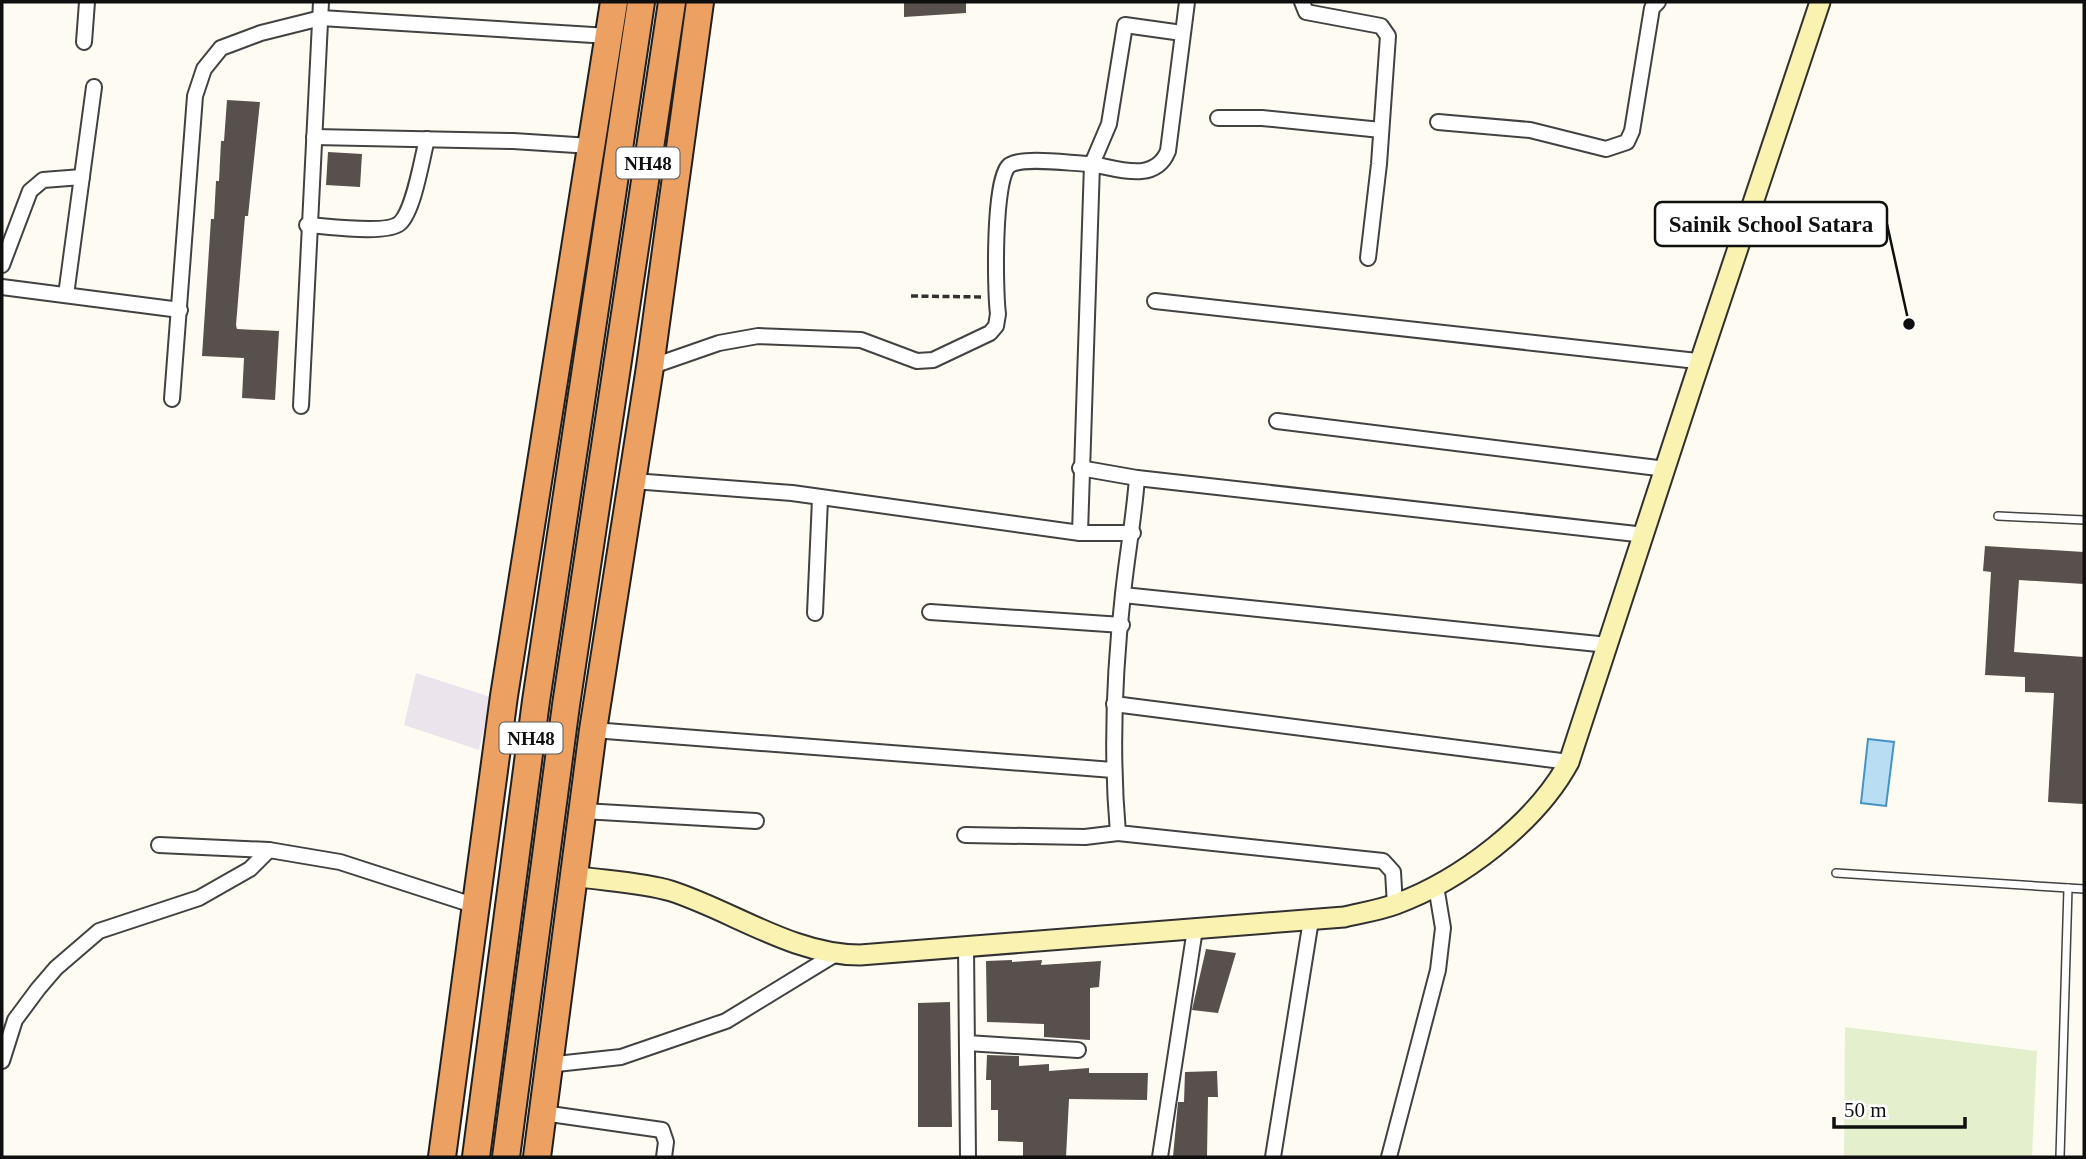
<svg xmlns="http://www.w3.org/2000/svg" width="2086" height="1159" viewBox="0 0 2086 1159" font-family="'Times New Roman',serif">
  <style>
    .industrial { fill: #ece4ed }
    .pitch { fill: #e4efce }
    .water { fill: #b9def3; stroke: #4493c6; stroke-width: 2 }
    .building { fill: #57504c }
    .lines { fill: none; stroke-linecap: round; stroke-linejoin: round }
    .lane-casing { stroke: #424242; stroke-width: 10 }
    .street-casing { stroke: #424242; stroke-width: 18 }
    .secondary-casing { stroke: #313131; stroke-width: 23 }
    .highway-casing { stroke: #202020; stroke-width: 30 }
    .path { stroke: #313131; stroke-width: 3.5; stroke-dasharray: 7 3.5; stroke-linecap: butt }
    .lane { stroke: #fff; stroke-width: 7 }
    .street { stroke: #fff; stroke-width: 14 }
    .secondary { stroke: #faf2b1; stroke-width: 19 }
    .highway { stroke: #eca062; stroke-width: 26 }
    .labels { text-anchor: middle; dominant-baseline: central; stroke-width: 7; stroke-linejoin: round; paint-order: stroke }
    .shield { fill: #fff; stroke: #575757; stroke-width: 2 }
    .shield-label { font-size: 19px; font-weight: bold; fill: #0f0f0f }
    .leader { fill: none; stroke: #0f0f0f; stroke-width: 2.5 }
    .callout-dot { fill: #0f0f0f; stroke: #fff; stroke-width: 2.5 }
    .callout { fill: #fff; stroke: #0f0f0f; stroke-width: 2.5 }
    .callout-label { font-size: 23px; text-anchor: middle; font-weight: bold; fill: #0f0f0f }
  </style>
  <rect width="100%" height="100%" fill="#fefcf2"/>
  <polygon class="industrial" points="416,673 491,697 479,750 404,725"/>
  <polygon class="pitch" points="1845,1027 2037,1051 2032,1157 1844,1157"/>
  <polygon class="water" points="1868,739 1894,742 1886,806 1861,803"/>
  <g class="building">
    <polygon points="904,2 966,2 966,13 904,17"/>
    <polygon points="227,100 260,102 248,216 245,216 236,325 237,329 279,331 275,400 242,398 244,358 202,356 211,219 214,219 216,181 219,181 221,141 224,141"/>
    <polygon points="328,152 362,154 360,187 326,185"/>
    <polygon points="1985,546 2084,552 2084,584 2019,580 2014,652 2084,657 2084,804 2048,802 2054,693 2025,692 2025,677 1985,675 1991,572 1983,571"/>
    <polygon points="1206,949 1236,953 1218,1013 1192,1010"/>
    <polygon points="1012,960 1012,962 1042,960 1041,965 1101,961 1099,987 1090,988 1090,1040 1044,1037 1044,1024 987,1022 986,961"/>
    <polygon points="950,1002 952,1127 918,1127 918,1003"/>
    <polygon points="987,1055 1019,1056 1019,1066 1049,1064 1049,1071 1089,1068 1089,1073 1148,1073 1147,1100 1069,1099 1066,1157 1023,1157 1023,1142 998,1141 998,1110 991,1110 991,1080 986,1080"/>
    <polygon points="1217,1071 1218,1097 1208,1097 1207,1157 1173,1157 1178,1102 1184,1102 1185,1072"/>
  </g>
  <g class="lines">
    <defs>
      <g id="lane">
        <polyline points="1998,516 2084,520"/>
        <polyline points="1836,873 2084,889"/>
        <polyline points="2060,1157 2068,888"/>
      </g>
      <g id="street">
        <polyline points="1302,2 1306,12 1381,26 1388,36 1379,164 1368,258"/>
        <polyline points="84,42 87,2"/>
        <polyline points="1218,118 1262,118 1381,130"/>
        <polyline points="1438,122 1530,130 1606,149 1627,142 1632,131 1652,8 1658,2"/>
        <polyline points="314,137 513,141 591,146"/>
        <path d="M307 225C326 226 387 235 400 223 414 210 422 158 427 139"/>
        <polyline points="2,265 30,191 43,180 82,177"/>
        <polyline points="2,287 180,310"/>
        <polyline points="66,295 94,87"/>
        <polyline points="1155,301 1697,361"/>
        <path d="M650 367 719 343 758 336 861 340 917 361 933 360 990 333 996 326 998 314C995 292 993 174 1010 165 1025 156 1073 164 1092 164L1109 124 1125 25 1182 33"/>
        <polyline points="172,399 195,96 204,69 221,48 261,33 321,18 609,36"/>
        <polyline points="301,406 321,2"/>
        <polyline points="1277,421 1666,469"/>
        <path d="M1080 468 1137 478C1134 518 1127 555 1123 594 1114 674 1111 754 1118 833L1383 861 1393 872 1395 905"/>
        <polyline points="1137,478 1645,535"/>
        <polyline points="633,481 792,493 1080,533 1133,533"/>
        <path d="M1080 533 1092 164C1119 169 1155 183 1168 151L1187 2"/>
        <polyline points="1123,595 1608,645"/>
        <polyline points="930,612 1122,625"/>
        <polyline points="815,613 820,499"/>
        <polyline points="1114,704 1569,762"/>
        <polyline points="593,730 1113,770"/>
        <polyline points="583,811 756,821"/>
        <polyline points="965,835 1085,837 1118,833"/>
        <polyline points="159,845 269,850 340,862 476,906"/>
        <polyline points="966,947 968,1157"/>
        <polyline points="967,1043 1078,1050"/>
        <polyline points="2,1061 15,1020 38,989 56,968 99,931 199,898 250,869 269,850"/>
        <polyline points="547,1065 621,1057 726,1021 834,955"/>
        <polyline points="543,1113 662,1130 666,1142 664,1157"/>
        <polyline points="1160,1157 1195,929"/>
        <polyline points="1273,1157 1311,920"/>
        <polyline points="1389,1157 1438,970 1443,928 1436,886"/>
      </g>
      <path id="secondary" d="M574 876C605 881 641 882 671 891 733 911 793 955 860 955L1344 917C1361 913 1380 910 1396 904 1461 880 1536 823 1569 762 1652 508 1734 255 1820 2"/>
      <g id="highway">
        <polyline points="442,1157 504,696 614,2"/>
        <polyline points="476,1157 536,701 641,2"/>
        <polyline points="506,1157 566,705 672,2"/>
        <polyline points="537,1157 593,730 650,367 700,2"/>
      </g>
    </defs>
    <use href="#lane" class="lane-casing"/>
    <use href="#street" class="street-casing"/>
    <use href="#secondary" class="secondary-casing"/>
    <use href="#highway" class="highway-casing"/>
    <polyline class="path" points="911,296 983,297"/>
    <use href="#lane" class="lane"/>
    <use href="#street" class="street"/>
    <use href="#secondary" class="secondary"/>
    <use href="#highway" class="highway"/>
  </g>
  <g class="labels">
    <g class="shield">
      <rect x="616.5" y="147.5" width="63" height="31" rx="5"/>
      <rect x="499.5" y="722.5" width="63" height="31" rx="5"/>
    </g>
    <g class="shield-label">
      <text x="648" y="163">NH48</text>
      <text x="531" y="738">NH48</text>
    </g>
  </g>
  <path class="leader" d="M1909 324L1887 224"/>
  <circle class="callout-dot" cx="1909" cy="324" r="7"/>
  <rect class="callout" x="1655" y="202" width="232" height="44" rx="7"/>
  <g class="callout-label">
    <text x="1771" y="232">Sainik School Satara</text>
  </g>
  <rect width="2086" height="1159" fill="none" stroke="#0f0f0f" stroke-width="7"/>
  <path d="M1834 1117v10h131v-10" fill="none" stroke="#0f0f0f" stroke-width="3.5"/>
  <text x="1844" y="1117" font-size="21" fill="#0f0f0f" stroke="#ffffff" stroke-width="5" paint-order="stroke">50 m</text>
</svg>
